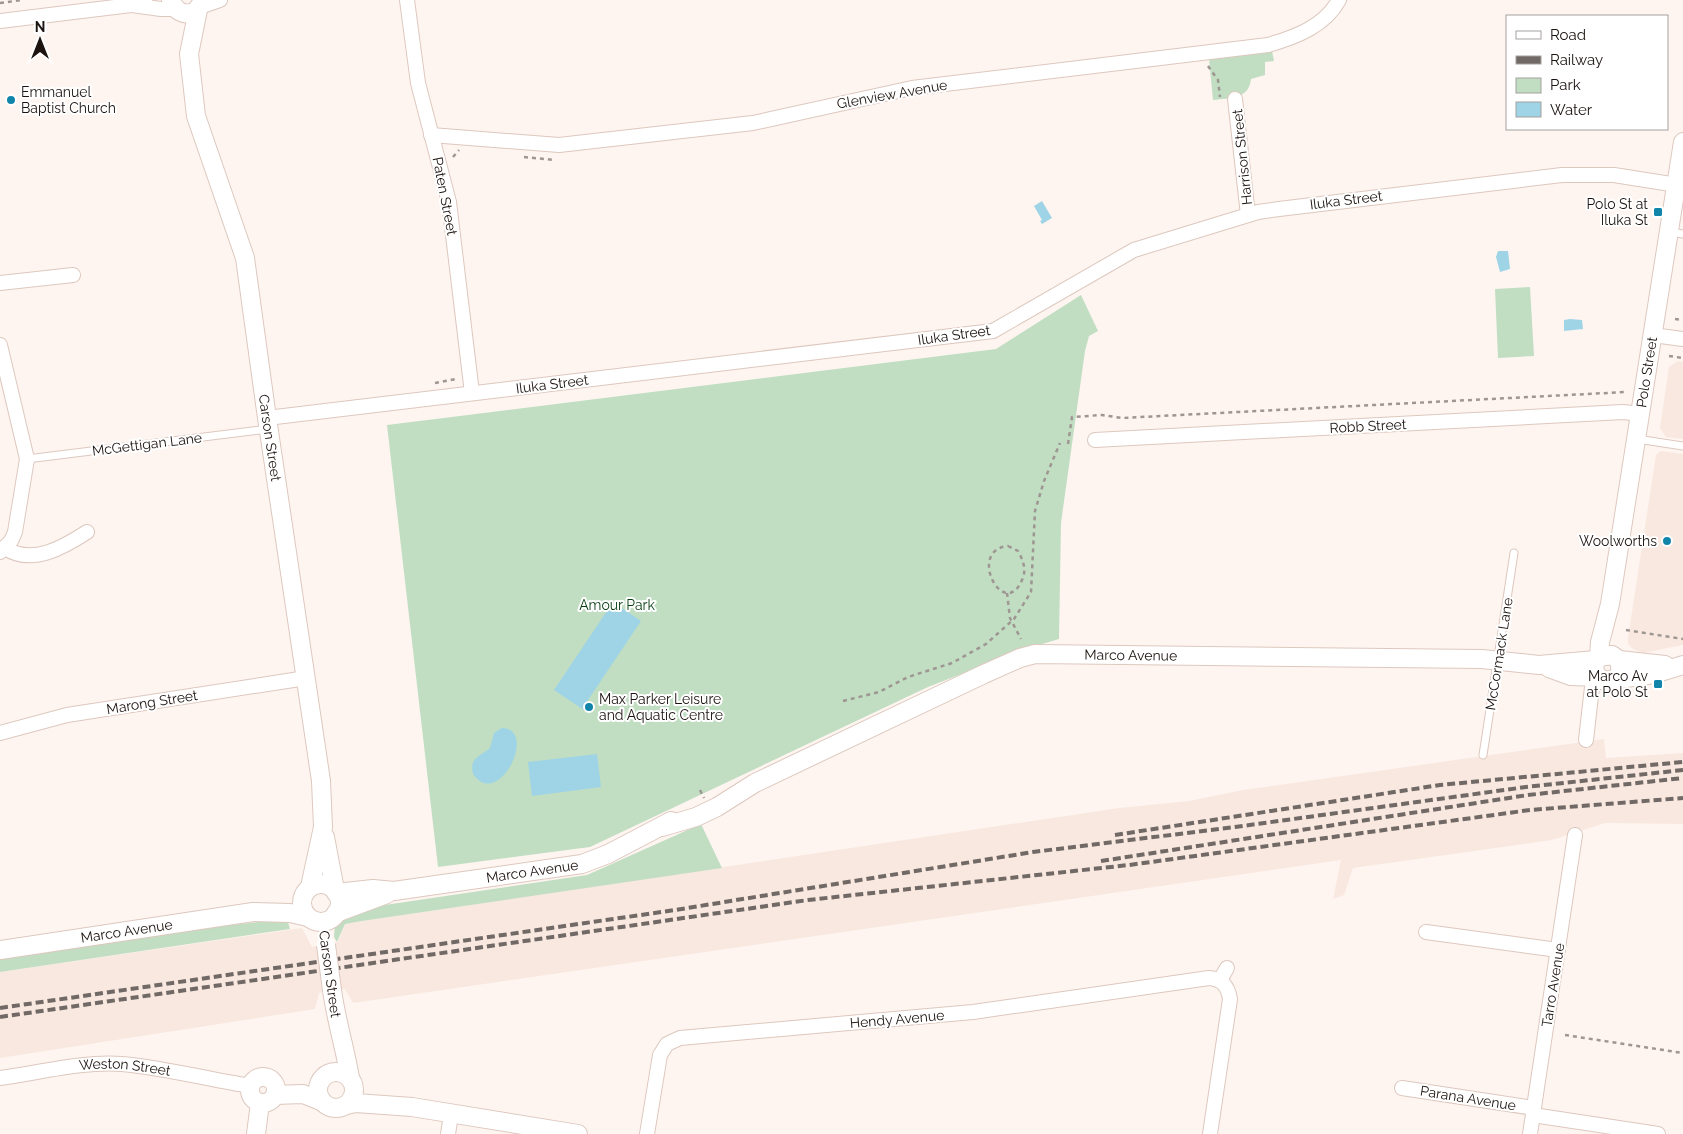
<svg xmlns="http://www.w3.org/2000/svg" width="1683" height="1134" viewBox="0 0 1683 1134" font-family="Raleway,sans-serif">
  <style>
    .built { fill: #f9e8e0 }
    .green { fill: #c1dec3 }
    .water { fill: #9ed4e6 }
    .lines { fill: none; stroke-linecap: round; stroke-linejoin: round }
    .service-casing { stroke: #ddc8be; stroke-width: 9 }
    .minor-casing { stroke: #ddc8be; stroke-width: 16 }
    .tertiary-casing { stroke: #ddc8be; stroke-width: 20 }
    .path { stroke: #9e9692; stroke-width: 2.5; stroke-dasharray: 4 4; stroke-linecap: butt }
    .service { stroke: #fff; stroke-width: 7 }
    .minor { stroke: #fff; stroke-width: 14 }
    .tertiary { stroke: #fff; stroke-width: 18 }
    .rail { stroke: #716965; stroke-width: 4; stroke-dasharray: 8 4; stroke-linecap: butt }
    .tertiary-bridge-casing { stroke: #ddc8be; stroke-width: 20; stroke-linecap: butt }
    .tertiary-bridge { stroke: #fff; stroke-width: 18 }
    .poi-dot { fill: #1184aa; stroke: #fff; stroke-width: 2 }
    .labels { text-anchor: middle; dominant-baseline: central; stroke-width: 4; stroke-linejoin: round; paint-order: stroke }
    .poi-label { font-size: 14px; fill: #1b1310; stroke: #fff; text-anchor: end }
    .street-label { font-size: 14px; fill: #1b1310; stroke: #fff }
    .park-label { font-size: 14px; fill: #073f14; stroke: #fff }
  </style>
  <rect width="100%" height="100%" fill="#fef5f1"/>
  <g class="built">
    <polygon points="1678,361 1683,362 1683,439 1666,437 1660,428 1669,367"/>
    <polygon points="1661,451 1683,454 1683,645 1643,653 1633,649 1628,644 1628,638 1656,455"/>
    <polygon points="1604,739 1606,758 1683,753 1683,824 1605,823 1552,840 1353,868 1344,895 1333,899 1341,860 353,1003 345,989 319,993 315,1009 0,1058 0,972 302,928 312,947 338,942 345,924 362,921 1119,808 1189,801 1243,790"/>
  </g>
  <g class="green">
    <path d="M1272 51 1274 61 1265 62V75L1251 79C1249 99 1231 98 1213 100L1209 59Z"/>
    <polygon points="1530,287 1534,356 1498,358 1495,289"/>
    <polygon points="1081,295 1098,331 1089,336 1085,351 1061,523 1059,639 1025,649 928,687 590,847 438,867 387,425 996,349"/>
    <polygon points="701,824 722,868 362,921 345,924 337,942 334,937 335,924 351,910 587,875"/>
    <polygon points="287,919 290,929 0,972 0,959 231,925"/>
  </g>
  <g class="water">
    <polygon points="1042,201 1052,218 1042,224 1040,221 1042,220 1034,206"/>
    <polygon points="1498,251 1508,251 1510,269 1500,272 1496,257"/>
    <polygon points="1570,319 1582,320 1583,329 1564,331 1564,320"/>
    <polygon points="613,602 641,621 586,703 588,705 584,710 554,690"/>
    <path d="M502 728C539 729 498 811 473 774 469 757 480 757 490 748L494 733Z"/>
    <polygon points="597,754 601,787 532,796 528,762"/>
  </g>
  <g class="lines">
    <defs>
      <g id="service">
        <polyline points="1670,232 1683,234"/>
        <polyline points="1637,439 1683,446"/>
        <polyline points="27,459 268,429"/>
        <polyline points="1483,755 1514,553"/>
      </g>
      <g id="minor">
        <polyline points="407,0 418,83 449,202 472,393"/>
        <polyline points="132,5 161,9 176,9"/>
        <polyline points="200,7 220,0"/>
        <polyline points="0,21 131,5 145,0"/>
        <polyline points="1235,99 1248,215"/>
        <path d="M431 135 559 145 753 123 912 88 1268 45C1296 37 1325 26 1339 0"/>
        <polyline points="0,283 73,275"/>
        <polyline points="1653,335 1683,339"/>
        <polyline points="0,345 27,459 15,532 11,541 0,552"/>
        <polyline points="267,418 993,331 1134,250 1258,212 1279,209 1562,175 1614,175 1677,185"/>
        <polyline points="1095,440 1623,412 1641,414"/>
        <path d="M5 548C32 566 64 547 87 532"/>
        <polyline points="0,733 67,715 306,678"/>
        <polyline points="1586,740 1592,687 1600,679"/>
        <polyline points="1426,932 1558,950"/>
        <polyline points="1220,980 1227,968"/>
        <path id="s1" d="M0 1078C39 1073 82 1061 122 1064 165 1068 207 1079 250 1086"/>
        <polyline points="1402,1088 1534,1108"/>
        <polyline points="1533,1115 1658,1134"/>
        <polyline points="448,1134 451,1115"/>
        <path d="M647 1134 660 1055 667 1044 680 1038 973 1012 1209 978C1223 979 1228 987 1230 999L1210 1134"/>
        <polyline points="1530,1134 1575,835"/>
      </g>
      <g id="tertiary">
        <path d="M171 0C175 11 183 16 195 12L202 3"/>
        <path id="s2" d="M198 10 189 54 196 116 245 258 267 418 321 781 323 827 310 887"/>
        <path id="s3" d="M1599 657 1600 642 1610 604 1683 142"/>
        <polyline points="1619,660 1665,665"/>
        <polyline points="1549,668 1571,676 1598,677"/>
        <polyline points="1615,679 1621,673 1619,660 1612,655 1599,657 1595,663 1594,670 1598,677 1605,681 1654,674 1683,665"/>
        <path id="s4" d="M662 827 696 817 717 807 755 783 984 674 1020 658 1035 654 1482 659 1539 665 1596 660"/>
        <polyline points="325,837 335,890"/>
        <circle cx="321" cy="903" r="19"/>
        <path id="s5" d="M336 893 373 889 394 891 582 864 608 854 671 821"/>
        <polyline points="336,913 387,894"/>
        <path id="s6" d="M0 950 253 912 290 913 308 917"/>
        <path d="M332 990C336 1020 345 1048 350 1078"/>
        <circle cx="336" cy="1090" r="18"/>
        <circle cx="263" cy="1090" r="13"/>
        <polyline points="275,1095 303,1094 323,1102"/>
        <polyline points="346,1105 356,1103 412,1107 578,1134"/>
        <polyline points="256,1134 260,1103"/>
      </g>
    </defs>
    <use href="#service" class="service-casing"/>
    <use href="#minor" class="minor-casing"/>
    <use href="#tertiary" class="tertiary-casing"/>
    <g class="path">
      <polyline points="0,3 22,0"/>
      <polyline points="1208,66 1218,80 1220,97"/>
      <polyline points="453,157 459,150"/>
      <polyline points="524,157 555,160"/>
      <polyline points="1675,319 1683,320"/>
      <polyline points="1669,356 1683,358"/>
      <polyline points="435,383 456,379"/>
      <polyline points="1068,444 1072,417 1102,415 1122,418 1626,392"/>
      <path d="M1008 546 1018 551C1023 560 1027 570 1022 580 1004 622 966 550 1008 546Z"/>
      <polyline points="1007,593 1010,618 1021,639"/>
      <polyline points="1626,630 1683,639"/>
      <polyline points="843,701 879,692 908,677 952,663 986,644 1014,619 1031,592 1035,511 1044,481 1060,443"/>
      <polyline points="700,790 704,798"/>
      <polyline points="1565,1035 1683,1053"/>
    </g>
    <use href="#service" class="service"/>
    <use href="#minor" class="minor"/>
    <use href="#tertiary" class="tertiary"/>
    <g class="rail">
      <polyline points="1115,835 1440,785 1683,762"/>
      <polyline points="1101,861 1528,795 1683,778"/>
      <polyline points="0,1008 675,910 1033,852 1235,827 1526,787 1683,770"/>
      <polyline points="0,1017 808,900 1129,865 1530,810 1683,798"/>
    </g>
    <defs>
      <polyline id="tertiary-bridge" points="326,945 332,990"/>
    </defs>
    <use href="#tertiary-bridge" class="tertiary-bridge-casing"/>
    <use href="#tertiary-bridge" class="tertiary-bridge"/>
  </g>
  <g class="poi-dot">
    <circle cx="11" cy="100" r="5"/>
    <rect x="1653" y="207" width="10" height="10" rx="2.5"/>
    <circle cx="1667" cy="541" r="5"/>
    <rect x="1653" y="679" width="10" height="10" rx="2.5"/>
    <circle cx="589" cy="707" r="5"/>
  </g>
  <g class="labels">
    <g class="poi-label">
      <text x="21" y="92" text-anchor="start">Emmanuel<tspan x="21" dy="16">Baptist Church</tspan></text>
      <text x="1648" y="204">Polo St at<tspan x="1648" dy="16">Iluka St</tspan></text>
      <text x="1657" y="541">Woolworths</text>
      <text x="1648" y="676">Marco Av<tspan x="1648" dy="16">at Polo St</tspan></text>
      <text x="599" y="699" text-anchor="start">Max Parker Leisure<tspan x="599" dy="16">and Aquatic Centre</tspan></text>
    </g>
    <g class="street-label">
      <text transform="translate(892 94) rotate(-10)">Glenview Avenue</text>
      <text transform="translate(1242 157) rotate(-96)">Harrison Street</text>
      <text transform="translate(445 196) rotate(79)">Paten Street</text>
      <text transform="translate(1346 200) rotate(-7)">Iluka Street</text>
      <text transform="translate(954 335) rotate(-8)">Iluka Street</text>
      <text stroke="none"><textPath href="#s3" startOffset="289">Polo Street</textPath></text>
      <text transform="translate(552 384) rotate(-7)">Iluka Street</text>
      <text transform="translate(1368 426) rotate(-3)">Robb Street</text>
      <text stroke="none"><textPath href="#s2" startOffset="439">Carson Street</textPath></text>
      <text transform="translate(147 444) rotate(-7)">McGettigan Lane</text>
      <text stroke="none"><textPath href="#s4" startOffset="508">Marco Avenue</textPath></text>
      <text transform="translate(1499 654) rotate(-81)">McCormack Lane</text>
      <text transform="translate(152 702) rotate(-9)">Marong Street</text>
      <text stroke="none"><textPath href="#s5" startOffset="198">Marco Avenue</textPath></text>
      <text stroke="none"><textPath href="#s6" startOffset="128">Marco Avenue</textPath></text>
      <text transform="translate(330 974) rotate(82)">Carson Street</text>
      <text transform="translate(1553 985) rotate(-81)">Tarro Avenue</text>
      <text transform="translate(897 1019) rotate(-5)">Hendy Avenue</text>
      <text stroke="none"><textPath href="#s1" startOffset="126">Weston Street</textPath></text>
      <text transform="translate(1468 1098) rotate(9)">Parana Avenue</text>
    </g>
    <g class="park-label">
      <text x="617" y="605">Amour Park</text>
    </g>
  </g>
  <rect x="1506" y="15" width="162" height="115" fill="#ffffff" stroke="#a4a19f"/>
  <rect x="1516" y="31" width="25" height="8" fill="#ffffff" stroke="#a4a19f"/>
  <text x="1550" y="40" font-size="15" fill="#1b1310">Road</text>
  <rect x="1516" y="56" width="25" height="8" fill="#716965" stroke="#a4a19f"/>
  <text x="1550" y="65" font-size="15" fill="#1b1310">Railway</text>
  <rect x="1516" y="78" width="25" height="15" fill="#c1dec3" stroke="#a4a19f"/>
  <text x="1550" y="90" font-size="15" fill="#1b1310">Park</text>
  <rect x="1516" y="102" width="25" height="15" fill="#9ed4e6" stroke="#a4a19f"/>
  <text x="1550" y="115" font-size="15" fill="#1b1310">Water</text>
  <g transform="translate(40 40)" stroke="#ffffff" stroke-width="4" paint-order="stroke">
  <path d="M0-4L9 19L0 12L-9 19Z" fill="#1b1310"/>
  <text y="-8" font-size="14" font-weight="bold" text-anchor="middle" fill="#1b1310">N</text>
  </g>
</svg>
